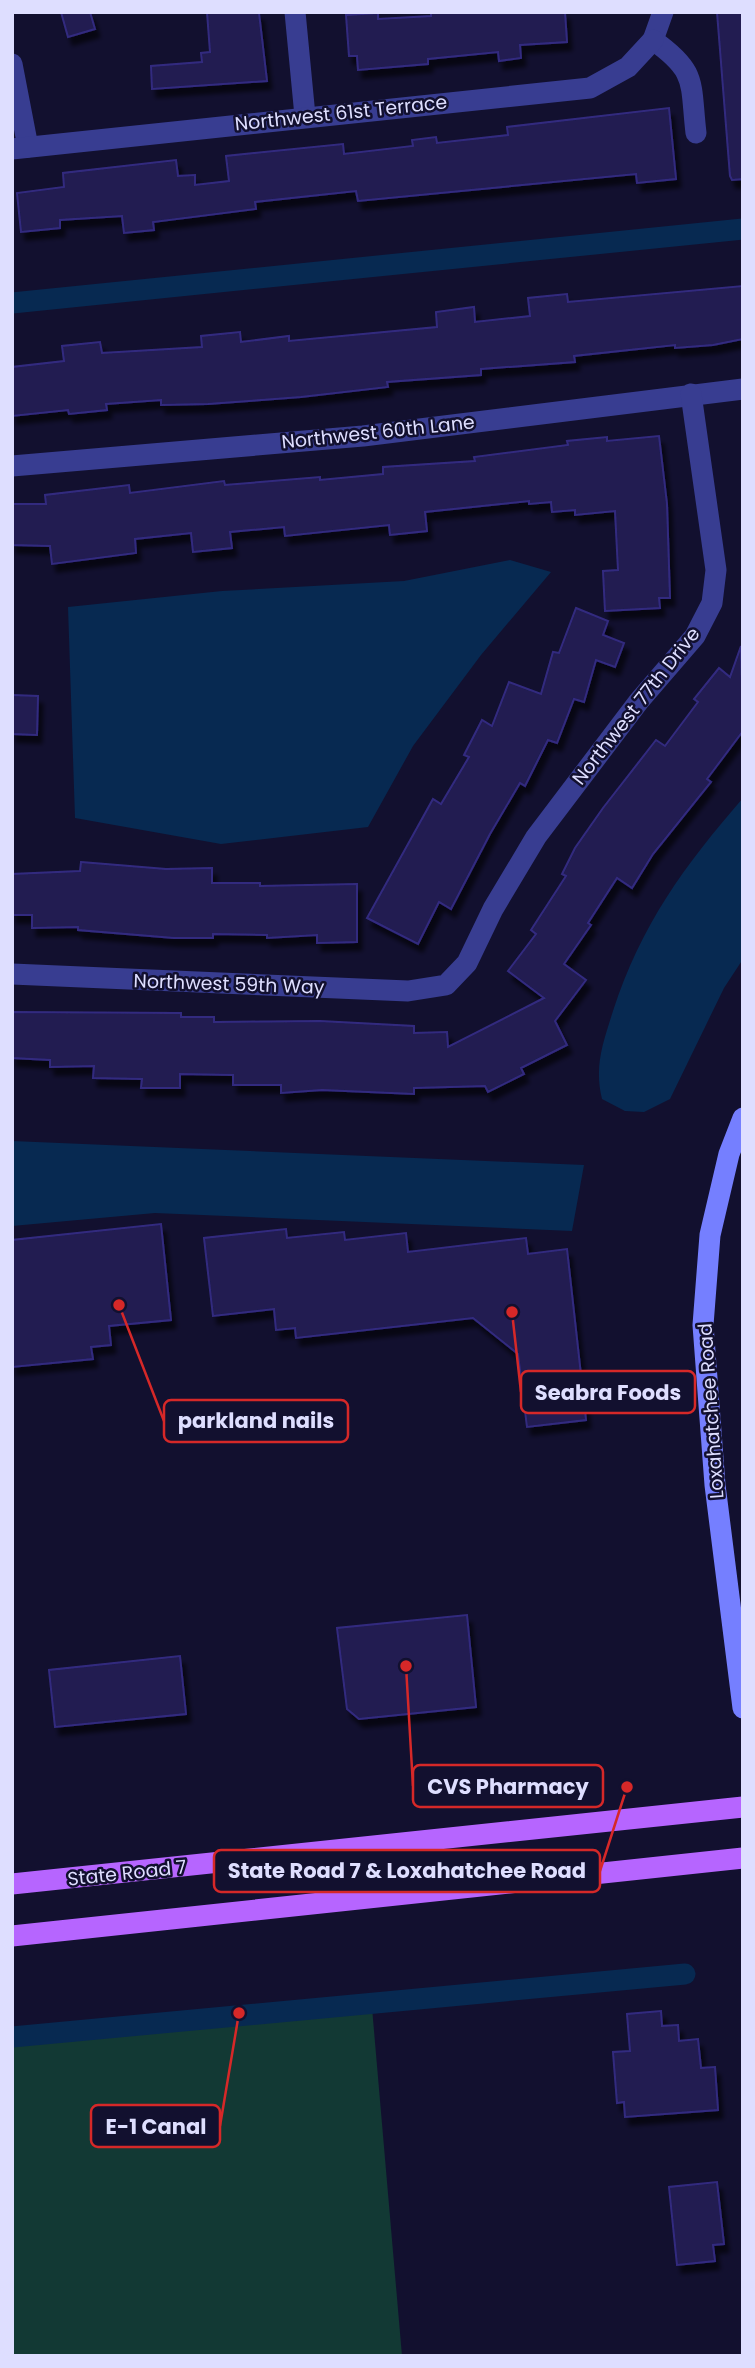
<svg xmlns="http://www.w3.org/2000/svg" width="755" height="2368" viewBox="0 0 755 2368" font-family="Poppins,sans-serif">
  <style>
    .green { fill: #123934 }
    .water { fill: #072951 }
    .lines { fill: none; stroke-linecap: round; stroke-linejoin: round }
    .canal { stroke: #072951; stroke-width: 21 }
    .building { fill: #201b51; stroke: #332b7f; stroke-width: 2; filter: url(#shadow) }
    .street { stroke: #383d91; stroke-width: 21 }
    .secondary { stroke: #757fff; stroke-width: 21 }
    .primary { stroke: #b665ff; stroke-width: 21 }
    .labels { text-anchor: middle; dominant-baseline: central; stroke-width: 5; stroke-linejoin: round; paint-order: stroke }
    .street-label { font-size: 19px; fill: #dedeff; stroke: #12102f }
    .leader { fill: none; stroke: #d62828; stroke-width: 2.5 }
    .callout-dot { fill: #d62828; stroke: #12102f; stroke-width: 2.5 }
    .callout { fill: #12102f; stroke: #d62828; stroke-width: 2.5 }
    .callout-label { font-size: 21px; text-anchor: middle; font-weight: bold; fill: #dedeff }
  </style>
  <defs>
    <filter id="shadow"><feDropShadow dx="4.5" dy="8" stdDeviation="2" flood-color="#0009"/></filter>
  </defs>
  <rect width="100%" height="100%" fill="#12102f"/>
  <polygon class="green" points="371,1996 402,2356 12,2356 12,2037"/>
  <g class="water">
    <polygon points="510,560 551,572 481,655 413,746 368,827 221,844 75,818 68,607 222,591 404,581"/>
    <path d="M743 798V959L724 988 670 1099 644 1112 625 1111 602 1099C594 1066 603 1043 613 1011 641 925 684 866 743 798Z"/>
    <polygon points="12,1141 584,1165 572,1231 155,1213 12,1226"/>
  </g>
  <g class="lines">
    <g class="canal">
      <polyline points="12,303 743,229"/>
      <polyline points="12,2037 685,1974"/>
    </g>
  </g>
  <g class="building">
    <polygon points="61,12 90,12 95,29 68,37"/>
    <polygon points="207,12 259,13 267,81 152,89 151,66 202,62 201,53 210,52"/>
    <polygon points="431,12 565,12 567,42 520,45 521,58 499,61 498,52 428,59 428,64 358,70 357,56 349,56 346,15 378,13 378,19 431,16"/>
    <polygon points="717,12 743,12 743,179 732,180 730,176"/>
    <polygon points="669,108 676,179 637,183 636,174 358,201 356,191 255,202 256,209 153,222 154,230 124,233 122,216 60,220 60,228 21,232 17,193 64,187 63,173 176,160 178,176 195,175 195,185 229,181 226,156 343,144 344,154 413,146 412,140 436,137 437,143 508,135 507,127"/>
    <polygon points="743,286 743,339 713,345 675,348 675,345 574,356 575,362 481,369 481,375 387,382 388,387 301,397 208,404 161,405 161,400 106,404 107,410 69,414 68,410 12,416 12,367 64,361 62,346 100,342 102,353 202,347 201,336 240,332 241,342 289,336 289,341 437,327 436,312 474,307 475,322 530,316 528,298 567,294 568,302"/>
    <polygon points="659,436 667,504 670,598 659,598 660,608 605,611 603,571 618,570 615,511 575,515 575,510 552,512 551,502 529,504 529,501 425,512 427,531 390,535 389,525 285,536 284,527 230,532 232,548 193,552 191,533 135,539 136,553 52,564 50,546 12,545 12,504 46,504 45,495 129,485 130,493 224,481 225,485 320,477 320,480 383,474 383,467 475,461 474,457 568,445 567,441 607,437 607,441"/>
    <polygon points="576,608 608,621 603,635 624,643 615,667 596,660 584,702 574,699 557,743 548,740 525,786 520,783 490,834 451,909 439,902 418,944 367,918 433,799 441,804 469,757 464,755 482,720 492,726 509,682 541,694 553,652 559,653"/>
    <polygon points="741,646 743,731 707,779 711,782 653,854 632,888 617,878 588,923 591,925 564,964 586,980 555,1021 567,1045 521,1068 524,1074 488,1092 485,1086 414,1088 414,1094 322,1090 281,1093 281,1085 233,1085 233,1075 180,1074 180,1088 141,1088 142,1079 93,1078 94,1066 50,1067 50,1060 12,1058 12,1012 181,1013 181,1017 214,1017 214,1022 320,1021 414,1026 414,1033 447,1032 448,1047 544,998 508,971 536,934 531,930 566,876 562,874 575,848 603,808 656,740 665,746 698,702 694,699 719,668 730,677"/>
    <polygon points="12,695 38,696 37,735 12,734"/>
    <polygon points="81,862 166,869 212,868 212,883 260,883 260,886 357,884 357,942 317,943 317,935 267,938 267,935 213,934 213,938 174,938 78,930 78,927 32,928 32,915 12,915 12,874 80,871"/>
    <polygon points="161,1224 171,1320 109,1326 111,1345 91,1347 93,1359 12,1367 12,1240"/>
    <polygon points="286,1229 287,1238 344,1232 345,1240 406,1233 408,1252 526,1238 528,1254 567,1249 586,1420 527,1427 518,1354 473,1318 296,1338 295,1328 276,1330 274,1309 213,1316 204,1238"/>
    <polygon points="467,1615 476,1707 359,1719 347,1709 337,1628"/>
    <polygon points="180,1656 186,1714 55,1727 49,1670"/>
    <polygon points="661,2011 662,2026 678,2025 679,2041 698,2039 701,2068 715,2067 718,2110 625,2117 624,2102 617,2103 613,2052 630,2051 627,2014"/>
    <polygon points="717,2182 724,2244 713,2245 715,2261 677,2265 669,2187"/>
  </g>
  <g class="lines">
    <g class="street">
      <polyline points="295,12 305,116"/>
      <path d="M663 12 653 40C698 72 690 82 696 133"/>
      <polyline points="12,64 28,147"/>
      <polyline points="12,149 590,88 628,67 653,40"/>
      <polyline points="12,466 363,436 743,389"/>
      <polyline points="12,974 408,991 446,985 467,963 493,909 536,837 639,701 695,636 712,603 716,570 691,394"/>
    </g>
    <polyline class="secondary" points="743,1118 729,1154 710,1235 703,1325 715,1485 743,1708"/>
    <g class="primary">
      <polyline points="12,1884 743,1807"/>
      <polyline points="12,1936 743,1858"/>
    </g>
  </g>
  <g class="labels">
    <g class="street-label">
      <text transform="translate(341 113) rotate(-6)">Northwest 61st Terrace</text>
      <text transform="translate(378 432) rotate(-6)">Northwest 60th Lane</text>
      <text transform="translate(636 706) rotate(-52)">Northwest 77th Drive</text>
      <text transform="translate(229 984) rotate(2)">Northwest 59th Way</text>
      <text transform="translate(711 1411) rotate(-94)">Loxahatchee Road</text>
      <text transform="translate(127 1873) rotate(-6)">State Road 7</text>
    </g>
  </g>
  <path class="leader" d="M512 1312L521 1392M119 1305L164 1421M406 1666L413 1786M627 1787L600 1871M239 2013L220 2126"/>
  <g class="callout-dot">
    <circle cx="512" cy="1312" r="7"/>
    <circle cx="119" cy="1305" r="7"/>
    <circle cx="406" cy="1666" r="7"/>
    <circle cx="627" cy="1787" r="7"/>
    <circle cx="239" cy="2013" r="7"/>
  </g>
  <g class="callout">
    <rect x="521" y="1371" width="174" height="42" rx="7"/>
    <rect x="164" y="1400" width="184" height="42" rx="7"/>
    <rect x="413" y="1765" width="190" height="42" rx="7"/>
    <rect x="214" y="1850" width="386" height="42" rx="7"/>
    <rect x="91" y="2105" width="129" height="42" rx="7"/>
  </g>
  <g class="callout-label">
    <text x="608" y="1400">Seabra Foods</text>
    <text x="256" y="1428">parkland nails</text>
    <text x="508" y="1794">CVS Pharmacy</text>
    <text x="407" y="1878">State Road 7 &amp; Loxahatchee Road</text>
    <text x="156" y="2134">E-1 Canal</text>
  </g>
  <rect width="755" height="2368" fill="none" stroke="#dedeff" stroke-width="28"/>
</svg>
